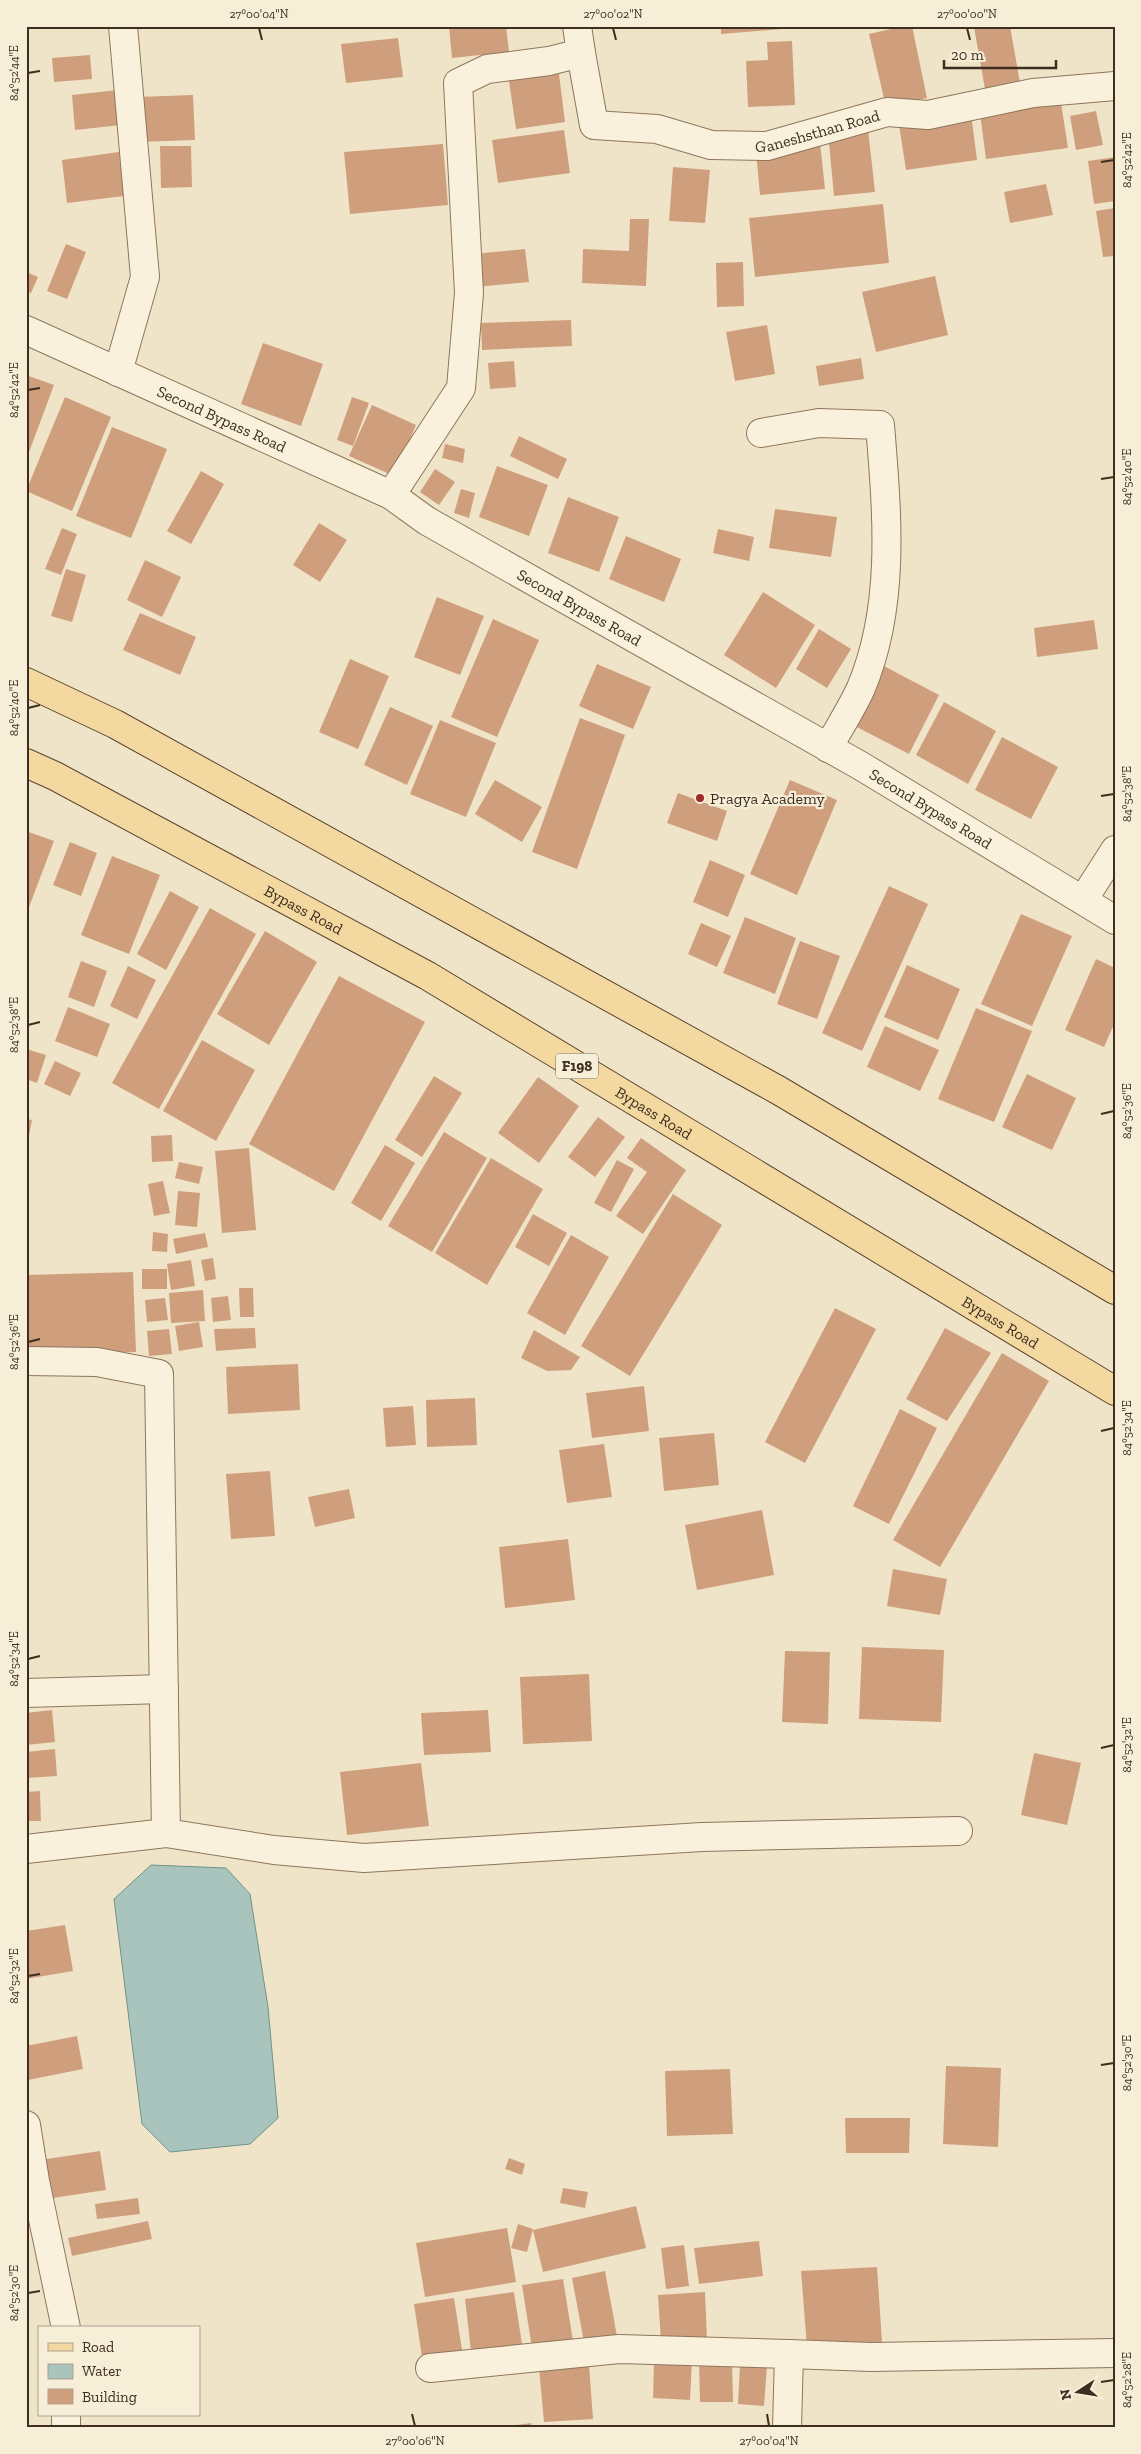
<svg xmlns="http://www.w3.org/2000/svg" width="1141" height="2454" viewBox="0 0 1141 2454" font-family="'Zilla Slab',serif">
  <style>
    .water { fill: #a9c4bc; stroke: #6f938a }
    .building { fill: #cf9f7d }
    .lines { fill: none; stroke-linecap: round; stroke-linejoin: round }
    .street-casing { stroke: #8d765c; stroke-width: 30 }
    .primary-casing { stroke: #5b4430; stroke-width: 30 }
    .street { stroke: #faf1dc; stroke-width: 28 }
    .primary { stroke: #f3d9a0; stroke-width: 28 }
    .ticks { fill: none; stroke: #3d2e20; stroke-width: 2 }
    .poi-dot { fill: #9e2a2b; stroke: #f7eed8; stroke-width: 2 }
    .labels { text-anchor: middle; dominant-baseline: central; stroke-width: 4.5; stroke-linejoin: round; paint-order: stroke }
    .shield { fill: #f7eed8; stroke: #756857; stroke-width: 1 }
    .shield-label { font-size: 15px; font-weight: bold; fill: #3d2e20 }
    .street-label { font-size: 16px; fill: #3d2e20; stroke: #f7eed8 }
    .poi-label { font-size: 16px; fill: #3d2e20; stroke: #f7eed8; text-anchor: start }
    .neatline { fill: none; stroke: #3d2e20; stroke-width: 2 }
    .ticks-label { font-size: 12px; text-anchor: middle; fill: #3d2e20 }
  </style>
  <rect width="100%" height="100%" fill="#f0e4c8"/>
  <polygon class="water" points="151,1865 226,1868 250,1894 268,2007 278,2118 250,2144 170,2152 142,2124 114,1899"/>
  <g class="building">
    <polygon points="461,26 506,26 509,52 452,58 449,27"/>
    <polygon points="721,26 781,26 782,29 721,34"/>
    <polygon points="904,26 912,26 927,98 886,107 869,34"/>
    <polygon points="1010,26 1020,83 985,89 974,27"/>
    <polygon points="398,38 403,77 346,83 341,44"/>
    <polygon points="792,41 795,105 748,107 746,61 768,60 767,42"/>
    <polygon points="90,55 92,79 54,82 52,58"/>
    <polygon points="559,74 565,122 516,129 509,81"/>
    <polygon points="118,90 121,125 75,130 72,95"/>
    <polygon points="193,95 195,140 139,142 137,97"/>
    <polygon points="1061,103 1068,148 986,159 980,113"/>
    <polygon points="1096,111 1103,145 1076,150 1070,116"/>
    <polygon points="971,114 977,160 906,170 899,125"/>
    <polygon points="868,129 875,192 834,196 828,133"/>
    <polygon points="564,130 570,173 498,183 492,140"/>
    <polygon points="819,133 825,189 760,195 755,140"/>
    <polygon points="443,144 448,205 350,214 344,152"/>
    <polygon points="160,146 191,146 192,187 161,188"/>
    <polygon points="119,152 124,196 67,203 62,160"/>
    <polygon points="1115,157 1115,201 1094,204 1088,161"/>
    <polygon points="673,167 710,170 705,223 669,221"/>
    <polygon points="1046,184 1053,215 1010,223 1004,192"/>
    <polygon points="883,204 889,263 755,277 749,218"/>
    <polygon points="1115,208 1115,256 1103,257 1096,211"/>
    <polygon points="630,219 649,219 646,286 582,283 583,249 629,251"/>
    <polygon points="66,244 86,252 67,299 47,291"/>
    <polygon points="525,249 529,282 476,287 473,254"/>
    <polygon points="743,262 744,306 717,307 716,263"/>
    <polygon points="26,272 38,277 31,293 26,291"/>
    <polygon points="935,276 948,335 876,352 862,292"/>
    <polygon points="571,320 572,346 482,350 481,323"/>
    <polygon points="767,325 775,374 735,381 726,332"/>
    <polygon points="263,343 323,364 301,426 241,404"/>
    <polygon points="861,358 864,379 819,386 816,366"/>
    <polygon points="514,361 516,387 490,389 488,363"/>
    <polygon points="26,375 54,385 26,460"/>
    <polygon points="65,397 111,417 72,511 26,491"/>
    <polygon points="352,397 369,403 353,446 337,440"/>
    <polygon points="372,405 416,425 394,476 349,456"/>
    <polygon points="112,427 167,449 131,538 76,516"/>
    <polygon points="519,436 567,459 558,479 510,456"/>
    <polygon points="445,444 465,449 463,463 442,458"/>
    <polygon points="497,466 548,485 529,536 479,517"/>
    <polygon points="435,469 455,482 439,505 420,492"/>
    <polygon points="201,471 224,484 191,544 167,531"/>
    <polygon points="461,489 475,493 469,518 454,513"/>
    <polygon points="568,497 619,517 599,572 548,553"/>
    <polygon points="775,509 837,517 831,557 769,548"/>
    <polygon points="319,523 347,540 320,582 293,565"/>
    <polygon points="62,528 77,534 61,575 45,569"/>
    <polygon points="718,529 754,537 749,561 713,553"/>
    <polygon points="626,536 681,559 664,602 609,579"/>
    <polygon points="145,560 181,577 162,617 127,600"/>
    <polygon points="66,569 86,575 72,622 51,616"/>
    <polygon points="763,592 815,625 776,688 724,655"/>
    <polygon points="437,597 484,616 460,675 414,657"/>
    <polygon points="140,613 196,637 180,675 123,650"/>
    <polygon points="493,619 539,640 497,737 451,717"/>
    <polygon points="1094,620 1098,649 1037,657 1034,628"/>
    <polygon points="819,629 851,649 827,688 796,669"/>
    <polygon points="350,659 389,676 358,749 319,732"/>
    <polygon points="597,664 651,687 633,729 579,706"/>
    <polygon points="882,665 939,695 909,754 851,724"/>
    <polygon points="944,702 996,731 968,784 916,755"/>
    <polygon points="390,707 433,726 407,785 364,765"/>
    <polygon points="580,718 625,735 577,869 532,852"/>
    <polygon points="440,720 496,743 466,817 410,794"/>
    <polygon points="1002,737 1058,767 1031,819 975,790"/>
    <polygon points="495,780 542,807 522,842 475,814"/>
    <polygon points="790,780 837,800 797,895 750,874"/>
    <polygon points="678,793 727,811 717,841 667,823"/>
    <polygon points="26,831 54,841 26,915"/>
    <polygon points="70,842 97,853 81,896 53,885"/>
    <polygon points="112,856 160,875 129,954 81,935"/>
    <polygon points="710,860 745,875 728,917 693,902"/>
    <polygon points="889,886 928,904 862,1051 822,1033"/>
    <polygon points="170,891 199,907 166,970 137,954"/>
    <polygon points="210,908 256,934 159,1109 112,1083"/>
    <polygon points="1021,914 1072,936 1032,1026 981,1004"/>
    <polygon points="745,917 796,938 775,994 723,973"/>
    <polygon points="701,923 731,936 717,967 688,954"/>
    <polygon points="265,931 317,962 269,1045 217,1014"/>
    <polygon points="800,941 840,956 817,1019 777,1004"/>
    <polygon points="1096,959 1115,968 1115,1022 1104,1047 1065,1030"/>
    <polygon points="81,961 107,971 94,1007 68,997"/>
    <polygon points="907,965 960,989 938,1040 884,1017"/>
    <polygon points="128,966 156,980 137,1019 110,1006"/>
    <polygon points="339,976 425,1022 334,1191 249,1144"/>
    <polygon points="68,1007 110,1024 97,1057 55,1041"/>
    <polygon points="976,1008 1032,1031 994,1122 938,1099"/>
    <polygon points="885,1026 939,1050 920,1091 867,1067"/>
    <polygon points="202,1040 255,1070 216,1141 163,1111"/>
    <polygon points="26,1049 46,1055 37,1083 26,1079"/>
    <polygon points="55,1061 81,1073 70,1096 44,1084"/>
    <polygon points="1027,1074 1076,1098 1052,1150 1002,1127"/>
    <polygon points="434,1076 462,1093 422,1157 395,1140"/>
    <polygon points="538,1077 579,1106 539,1163 498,1133"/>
    <polygon points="598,1117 625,1137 595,1177 568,1157"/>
    <polygon points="26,1119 32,1120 28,1141 26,1141"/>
    <polygon points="444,1132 487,1158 432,1252 388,1226"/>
    <polygon points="172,1135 173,1161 152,1162 151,1136"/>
    <polygon points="641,1138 686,1170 643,1234 616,1216 647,1172 627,1158"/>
    <polygon points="385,1145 415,1163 381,1221 351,1203"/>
    <polygon points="249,1148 256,1230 222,1233 215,1151"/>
    <polygon points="491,1158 543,1189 487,1285 435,1253"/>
    <polygon points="617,1160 634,1169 611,1212 594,1203"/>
    <polygon points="179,1162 203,1167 199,1184 175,1178"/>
    <polygon points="163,1181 170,1213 154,1216 148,1184"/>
    <polygon points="178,1191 200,1193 197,1227 175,1225"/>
    <polygon points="673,1194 722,1225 630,1376 581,1346"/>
    <polygon points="533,1214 567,1233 549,1266 515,1247"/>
    <polygon points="153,1232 168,1234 167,1252 152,1251"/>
    <polygon points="205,1233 208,1247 176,1254 173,1239"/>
    <polygon points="571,1235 609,1257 565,1335 527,1313"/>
    <polygon points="213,1258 216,1279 205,1281 201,1260"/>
    <polygon points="191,1260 195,1286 171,1290 167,1264"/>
    <rect x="142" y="1269" width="25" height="20"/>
    <polygon points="133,1272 136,1352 26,1355 26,1275"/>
    <polygon points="239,1288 253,1288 254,1317 240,1317"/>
    <polygon points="203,1290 205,1321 171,1323 169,1293"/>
    <polygon points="228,1296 231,1320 213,1322 211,1298"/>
    <polygon points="165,1298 168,1320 147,1322 145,1300"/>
    <polygon points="835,1308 876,1329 805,1463 765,1442"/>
    <polygon points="199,1322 203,1347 179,1351 175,1326"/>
    <polygon points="255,1328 256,1348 216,1351 214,1329"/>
    <polygon points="945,1328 991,1353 947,1421 906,1399"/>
    <polygon points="169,1329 172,1354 149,1356 147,1331"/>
    <polygon points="534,1330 580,1357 571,1370 547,1371 521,1358"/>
    <polygon points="1002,1353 1049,1381 940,1567 893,1540"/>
    <polygon points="298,1364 300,1410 228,1414 226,1367"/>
    <polygon points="644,1386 649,1431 592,1438 586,1393"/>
    <polygon points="475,1398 477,1445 427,1447 426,1400"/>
    <polygon points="413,1406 416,1445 386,1447 383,1408"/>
    <polygon points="900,1409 937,1428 889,1524 853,1506"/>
    <polygon points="714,1433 719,1485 664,1491 659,1438"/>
    <polygon points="604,1444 612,1497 567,1503 559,1450"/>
    <polygon points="270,1471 275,1536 231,1539 226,1474"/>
    <polygon points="349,1489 355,1518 315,1527 308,1497"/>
    <polygon points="762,1510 774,1575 697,1590 685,1525"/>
    <polygon points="568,1539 575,1600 505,1608 499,1547"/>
    <polygon points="893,1569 947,1579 940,1615 887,1606"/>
    <polygon points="862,1647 944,1650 941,1722 859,1719"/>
    <polygon points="785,1651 830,1652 828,1724 782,1722"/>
    <polygon points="589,1674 592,1741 523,1744 520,1677"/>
    <polygon points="52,1710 55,1742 26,1745 26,1713"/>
    <polygon points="488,1710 491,1752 424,1755 421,1713"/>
    <polygon points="55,1749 57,1776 26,1778 26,1752"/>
    <polygon points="1034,1753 1081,1763 1067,1825 1021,1815"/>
    <polygon points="421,1763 429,1826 347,1835 340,1772"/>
    <polygon points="40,1791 41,1821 26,1821 26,1792"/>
    <polygon points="65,1925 73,1971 26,1979 26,1931"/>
    <polygon points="77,2036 83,2069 28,2080 26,2046"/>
    <polygon points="946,2066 1001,2068 998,2147 943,2144"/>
    <polygon points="730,2069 733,2134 667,2136 665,2071"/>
    <polygon points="845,2118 910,2118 909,2153 846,2153"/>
    <polygon points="100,2151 106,2190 46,2199 40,2160"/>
    <polygon points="509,2158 525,2164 522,2175 505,2169"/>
    <polygon points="563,2188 588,2192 585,2208 560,2203"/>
    <polygon points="138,2198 140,2214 97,2219 95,2204"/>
    <polygon points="636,2206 646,2248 543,2272 533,2230"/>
    <polygon points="148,2221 152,2239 72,2256 68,2238"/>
    <polygon points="518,2224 533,2229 527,2252 511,2248"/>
    <polygon points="507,2228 516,2282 425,2297 416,2243"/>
    <polygon points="759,2241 763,2276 699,2284 694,2248"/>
    <polygon points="684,2245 689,2286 666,2289 661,2248"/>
    <polygon points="877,2267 882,2342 807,2347 801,2271"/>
    <polygon points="605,2271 617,2336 584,2342 572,2278"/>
    <polygon points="563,2279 573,2341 532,2348 522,2285"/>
    <polygon points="514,2292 522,2344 471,2351 465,2299"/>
    <polygon points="705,2292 707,2340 661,2342 658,2295"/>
    <polygon points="454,2298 462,2350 422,2357 414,2304"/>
    <polygon points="654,2359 692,2360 690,2400 653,2398"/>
    <polygon points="699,2361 732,2361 733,2402 700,2402"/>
    <polygon points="589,2364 593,2419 544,2422 539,2368"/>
    <polygon points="740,2365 767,2366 764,2406 738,2404"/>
    <polygon points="531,2423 532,2428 503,2428 503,2427"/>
  </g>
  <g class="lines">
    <defs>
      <g id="street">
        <path id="s1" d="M581 53 594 125 657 129 711 145 767 146 887 112 928 115 1033 93 1115 86"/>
        <path id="s2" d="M26 330 391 495 427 521 861 766 1115 920"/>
        <polyline points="118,372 145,277 123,26"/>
        <path d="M761 433 819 423 880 425C887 512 896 605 861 688 852 708 839 728 828 748"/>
        <polyline points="391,495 461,388 469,293 458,83 487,69 549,61 581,53 577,26"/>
        <polyline points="1083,900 1115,850"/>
        <polyline points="26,1361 97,1362 159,1374 166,1833"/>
        <polyline points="26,1693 164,1689"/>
        <polyline points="26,1849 166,1833 274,1850 364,1858 702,1837 958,1831"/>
        <polyline points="26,2125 35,2181 66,2328"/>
        <polyline points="789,2354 871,2357 1115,2353"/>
        <polyline points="430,2368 619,2349 789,2354 787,2428"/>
        <polyline points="66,2415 66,2428"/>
      </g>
      <g id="primary">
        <polyline points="26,682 115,724 778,1090 1115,1290"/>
        <path id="s3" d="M26 763 55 776 428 976 1115 1391"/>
      </g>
    </defs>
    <use href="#street" class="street-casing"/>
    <use href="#primary" class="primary-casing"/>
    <use href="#street" class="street"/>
    <use href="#primary" class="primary"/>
  </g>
  <path class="ticks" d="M259 28 262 40M613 28 616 40M967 28 970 40M28 73 40 71M1101 162 1114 160M28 390 40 388M1101 479 1114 477M28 708 40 705M1101 796 1114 794M28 1025 40 1022M1101 1114 1114 1111M28 1342 40 1339M1101 1431 1114 1428M28 1659 40 1656M1101 1748 1114 1745M28 1976 40 1974M1101 2065 1114 2063M28 2293 40 2291M1101 2382 1114 2380M412 2414 415 2426M767 2414 769 2426"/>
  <circle class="poi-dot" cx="700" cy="798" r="5"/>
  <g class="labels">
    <rect class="shield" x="556" y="1053.5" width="42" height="25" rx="4"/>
    <g class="shield-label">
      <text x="577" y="1066">F198</text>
    </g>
    <g class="street-label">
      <text stroke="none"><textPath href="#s1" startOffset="301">Ganeshsthan Road</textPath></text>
      <text stroke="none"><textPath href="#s2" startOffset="215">Second Bypass Road</textPath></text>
      <text stroke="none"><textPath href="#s2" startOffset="620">Second Bypass Road</textPath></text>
      <text stroke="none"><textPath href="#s2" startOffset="1025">Second Bypass Road</textPath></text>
      <text stroke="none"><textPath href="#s3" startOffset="314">Bypass Road</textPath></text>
      <text stroke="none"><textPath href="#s3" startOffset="719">Bypass Road</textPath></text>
      <text stroke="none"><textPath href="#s3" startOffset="1124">Bypass Road</textPath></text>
    </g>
    <g class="poi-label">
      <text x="710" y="798">Pragya Academy</text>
    </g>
  </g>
  <rect width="1141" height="2454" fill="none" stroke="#f7eed8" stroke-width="55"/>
  <rect x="38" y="2326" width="162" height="90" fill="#f7eed8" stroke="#ada18e"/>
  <rect x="48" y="2343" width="25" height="8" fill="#f3d9a0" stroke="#ada18e"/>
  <text x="82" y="2352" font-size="15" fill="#3d2e20">Road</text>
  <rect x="48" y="2364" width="25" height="15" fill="#a9c4bc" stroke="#ada18e"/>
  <text x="82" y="2376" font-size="15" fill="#3d2e20">Water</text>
  <rect x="48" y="2389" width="25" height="15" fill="#cf9f7d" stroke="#ada18e"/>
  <text x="82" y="2402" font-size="15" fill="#3d2e20">Building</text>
  <g transform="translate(1078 2392) rotate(258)" stroke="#f7eed8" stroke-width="4" paint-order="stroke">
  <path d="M0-4L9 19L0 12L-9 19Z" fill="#3d2e20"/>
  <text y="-8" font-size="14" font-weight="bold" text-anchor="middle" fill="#3d2e20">N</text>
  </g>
  <path d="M944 60v8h112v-8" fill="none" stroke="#3d2e20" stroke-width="2.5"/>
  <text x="951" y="60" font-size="15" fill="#3d2e20" stroke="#f7eed8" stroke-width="4" paint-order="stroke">20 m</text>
  <rect x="28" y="28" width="1086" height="2398" class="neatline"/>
  <g class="ticks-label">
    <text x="259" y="18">27°00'04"N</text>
    <text x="613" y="18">27°00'02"N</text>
    <text x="967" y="18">27°00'00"N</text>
    <text transform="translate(14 73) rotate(-90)" y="4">84°52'44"E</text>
    <text transform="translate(1127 160) rotate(-90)" y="4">84°52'42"E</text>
    <text transform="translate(14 390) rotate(-90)" y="4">84°52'42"E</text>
    <text transform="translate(1127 477) rotate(-90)" y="4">84°52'40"E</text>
    <text transform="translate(14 708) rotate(-90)" y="4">84°52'40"E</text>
    <text transform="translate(1127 794) rotate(-90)" y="4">84°52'38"E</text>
    <text transform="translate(14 1025) rotate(-90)" y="4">84°52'38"E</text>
    <text transform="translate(1127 1111) rotate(-90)" y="4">84°52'36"E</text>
    <text transform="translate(14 1342) rotate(-90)" y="4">84°52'36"E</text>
    <text transform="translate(1127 1428) rotate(-90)" y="4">84°52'34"E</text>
    <text transform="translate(14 1659) rotate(-90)" y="4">84°52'34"E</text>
    <text transform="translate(1127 1745) rotate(-90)" y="4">84°52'32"E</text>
    <text transform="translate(14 1976) rotate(-90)" y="4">84°52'32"E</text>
    <text transform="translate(1127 2063) rotate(-90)" y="4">84°52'30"E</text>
    <text transform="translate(14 2293) rotate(-90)" y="4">84°52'30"E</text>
    <text transform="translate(1127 2380) rotate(-90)" y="4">84°52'28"E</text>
    <text x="415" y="2445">27°00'06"N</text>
    <text x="769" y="2445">27°00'04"N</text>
  </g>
</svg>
